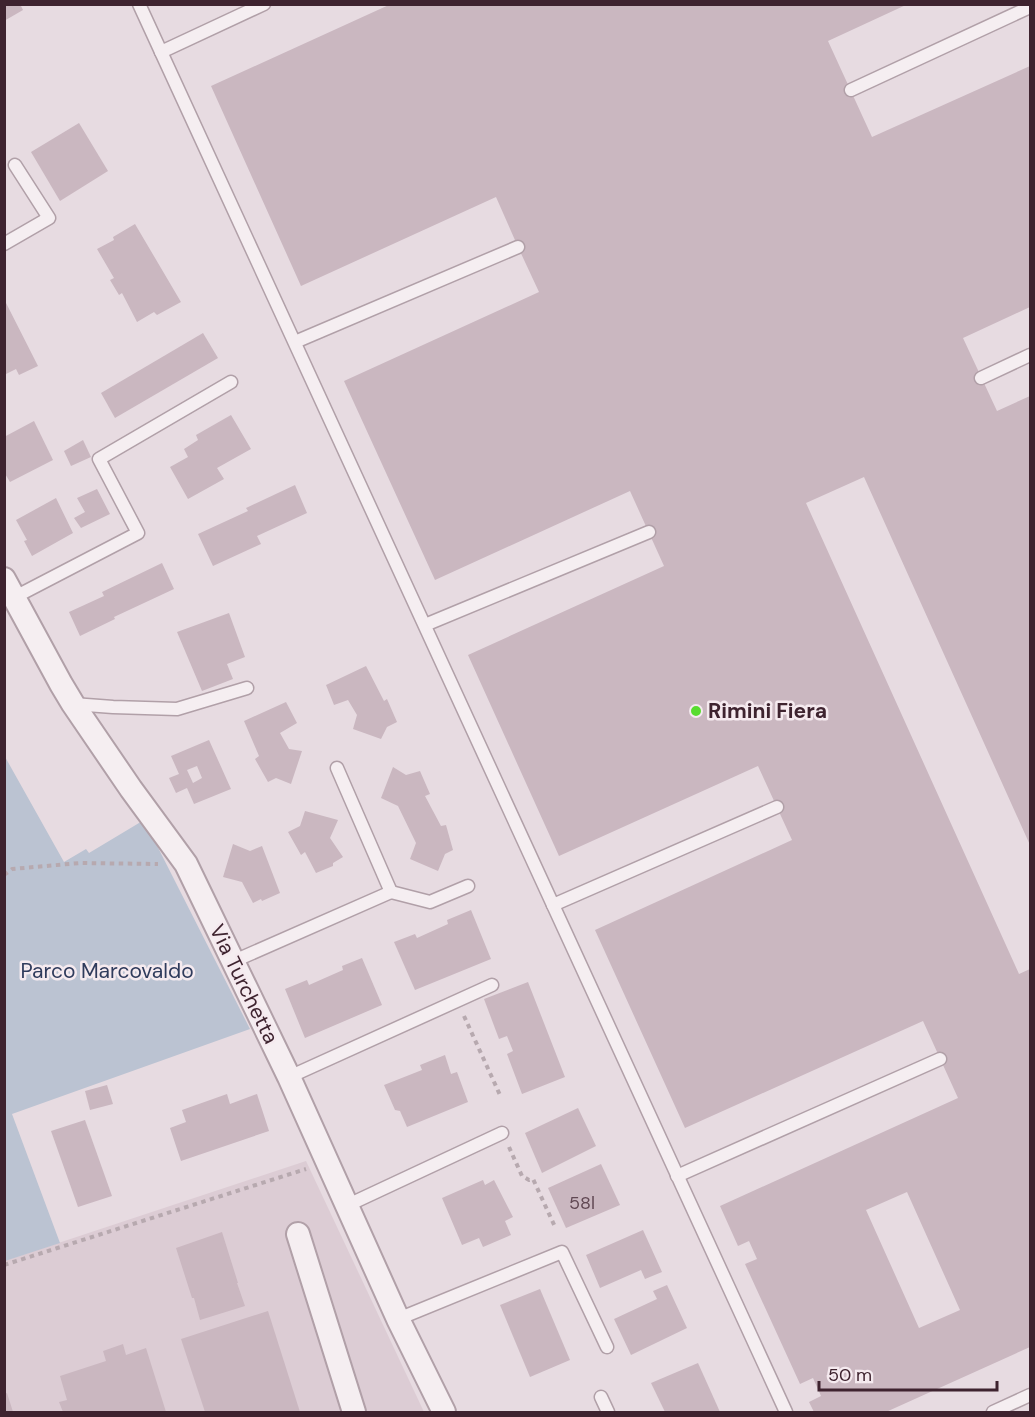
<svg xmlns="http://www.w3.org/2000/svg" width="1035" height="1417" viewBox="0 0 1035 1417" font-family="'DM Sans',sans-serif">
  <style>
    .built { fill: #dcccd4 }
    .green { fill: #bbc3d2 }
    .building { fill: #cab7c0; fill-rule: evenodd }
    .lines { fill: none; stroke-linecap: round; stroke-linejoin: round }
    .lane-casing { stroke: #b1a0a8; stroke-width: 15 }
    .street-casing { stroke: #b1a0a8; stroke-width: 26 }
    .path { stroke: #b7a9af; stroke-width: 4; stroke-dasharray: 4.5 4.5; stroke-linecap: butt }
    .lane { stroke: #f5eef1; stroke-width: 12 }
    .street { stroke: #f5eef1; stroke-width: 22 }
    .poi-dot { fill: #58dc2f; stroke: #f5eaef; stroke-width: 2 }
    .labels { text-anchor: middle; dominant-baseline: central; stroke-width: 5; stroke-linejoin: round; paint-order: stroke }
    .number-label { font-size: 18px; fill: #614853 }
    .poi-label { font-size: 21px; font-weight: bold; fill: #3e232f; stroke: #f5eaef; text-anchor: start }
    .park-label { font-size: 21px; fill: #2f3b5c; stroke: #f5eaef }
    .street-label { font-size: 21px; fill: #3e232f; stroke: #f5eaef }
  </style>
  <rect width="100%" height="100%" fill="#e7dbe1"/>
  <polygon class="built" points="306,1161 424,1412 5,1412 4,1261"/>
  <polygon class="green" points="4,755 64,862 86,849 89,853 144,820 250,1029 12,1114 60,1243 5,1261"/>
  <g class="building">
    <polygon points="4,4 20,4 23,10 4,21"/>
    <path d="M391 4H908L828 41 872 137 1030 66V307L963 338 997 411 1030 396V845L864 477 806 503 1019 974 1030 969V1347L886 1412H814L809 1402 821 1396 813 1378 800 1384 745 1264 757 1259 749 1241 738 1246 720 1206 958 1098 923 1021 685 1128 595 930 792 840 758 766 559 856 468 655 664 566 630 491 435 580 344 381 539 292 518 247 496 197 301 286 211 86ZM907 1192 960 1310 919 1328 866 1210Z"/>
    <polygon points="79,123 108,171 60,201 31,152"/>
    <polygon points="135,224 181,302 157,315 154,312 137,322 122,293 119,295 110,280 114,278 97,249 114,240 113,237"/>
    <polygon points="4,299 38,366 19,375 16,369 4,375"/>
    <polygon points="203,333 218,358 115,418 101,393"/>
    <polygon points="231,415 251,449 217,468 224,479 188,499 170,467 188,457 184,449 198,440 196,435"/>
    <polygon points="34,421 53,460 10,482 4,472 4,437"/>
    <polygon points="83,440 91,457 71,466 64,451"/>
    <polygon points="295,485 307,513 257,536 261,544 213,566 198,534 248,511 246,508"/>
    <polygon points="97,489 110,514 81,528 74,518 85,512 77,498"/>
    <polygon points="56,498 73,533 32,556 24,541 27,540 16,520"/>
    <polygon points="162,563 174,589 114,617 115,619 80,636 69,612 104,596 102,592"/>
    <polygon points="229,613 245,657 227,664 233,679 202,691 177,632"/>
    <polygon points="366,666 384,701 387,699 397,722 387,727 381,739 353,729 357,715 348,700 334,705 326,685"/>
    <polygon points="286,702 297,723 280,733 289,749 302,751 291,784 276,778 268,782 255,759 259,756 244,721"/>
    <path d="M209 740 231 789 194 804 187 788 176 793 169 778 179 774 171 756ZM197 766 202 778 193 783 187 770Z"/>
    <polygon points="393,767 406,775 420,771 430,794 425,796 441,826 446,825 453,850 445,854 438,871 410,859 416,843 398,806 381,798"/>
    <polygon points="305,811 338,820 330,838 343,857 333,863 333,866 316,873 305,852 301,855 288,832 300,826"/>
    <polygon points="233,844 250,851 262,846 280,893 262,901 261,899 253,903 242,882 223,877"/>
    <polygon points="471,910 491,959 415,990 394,942 415,934 417,938 448,924 447,920"/>
    <polygon points="362,958 382,1005 305,1038 285,989 307,980 309,985 343,970 342,966"/>
    <polygon points="528,982 565,1077 522,1094 507,1054 513,1051 507,1036 499,1039 484,999"/>
    <polygon points="445,1055 451,1074 457,1072 468,1102 407,1127 400,1111 395,1110 384,1085 422,1070 420,1065"/>
    <polygon points="107,1085 113,1104 90,1110 85,1091"/>
    <polygon points="227,1094 230,1104 257,1094 269,1131 181,1161 170,1128 186,1122 182,1110"/>
    <polygon points="578,1108 596,1146 542,1173 525,1133"/>
    <polygon points="85,1120 112,1196 78,1207 51,1131"/>
    <polygon points="601,1164 620,1205 566,1228 548,1188"/>
    <polygon points="483,1180 485,1185 494,1180 513,1217 505,1221 511,1235 483,1247 479,1238 462,1245 442,1198"/>
    <polygon points="643,1230 662,1272 645,1279 641,1270 600,1288 586,1255"/>
    <polygon points="222,1232 238,1283 237,1283 245,1306 200,1320 194,1298 192,1298 176,1248"/>
    <polygon points="667,1285 687,1328 631,1355 614,1319 657,1299 653,1291"/>
    <polygon points="540,1289 570,1360 530,1377 500,1305"/>
    <polygon points="268,1311 300,1412 205,1412 181,1339"/>
    <polygon points="123,1344 126,1355 146,1348 166,1412 63,1412 59,1402 67,1400 60,1376 106,1361 103,1351"/>
    <polygon points="698,1363 720,1412 665,1412 651,1383"/>
    <polygon points="7,1393 13,1412 4,1412 4,1394"/>
  </g>
  <g class="lines">
    <defs>
      <g id="lane">
        <polyline points="139,4 786,1412"/>
        <polyline points="161,52 264,4"/>
        <polyline points="851,90 1030,7"/>
        <polyline points="4,244 49,218 15,165"/>
        <polyline points="295,342 518,247"/>
        <polyline points="981,378 1030,355"/>
        <polyline points="13,598 138,533 99,459 231,382"/>
        <polyline points="425,625 649,532"/>
        <polyline points="73,704 113,707 177,709 247,688"/>
        <polyline points="337,768 391,892"/>
        <polyline points="553,905 777,807"/>
        <polyline points="234,961 391,892 430,902 468,886"/>
        <polyline points="289,1077 492,985"/>
        <polyline points="677,1176 940,1059"/>
        <polyline points="348,1205 502,1133"/>
        <polyline points="398,1319 562,1252 607,1347"/>
        <polyline points="601,1397 608,1412"/>
        <polyline points="993,1412 1030,1395"/>
      </g>
      <g id="street">
        <polyline points="4,579 61,684 73,704 131,789 186,864 289,1077 398,1319 444,1412"/>
        <polyline points="298,1234 354,1412"/>
      </g>
    </defs>
    <use href="#lane" class="lane-casing"/>
    <use href="#street" class="street-casing"/>
    <g class="path">
      <polyline points="4,875 12,869 80,863 158,864"/>
      <polyline points="464,1016 500,1095"/>
      <polyline points="509,1147 522,1176 529,1180 533,1179 556,1229"/>
      <polyline points="4,1265 306,1169"/>
    </g>
    <use href="#lane" class="lane"/>
    <use href="#street" class="street"/>
  </g>
  <circle class="poi-dot" cx="696" cy="711" r="6"/>
  <g class="labels">
    <g class="number-label">
      <text x="582" y="1203">58l</text>
    </g>
    <g class="poi-label">
      <text x="708" y="711">Rimini Fiera</text>
    </g>
    <g class="park-label">
      <text x="107" y="971">Parco Marcovaldo</text>
    </g>
    <g class="street-label">
      <text transform="translate(244 984) rotate(64)">Via Turchetta</text>
    </g>
  </g>
  <rect width="1035" height="1417" fill="none" stroke="#3e232f" stroke-width="12"/>
  <path d="M819 1381v9h178v-9" fill="none" stroke="#3e232f" stroke-width="3"/>
  <text x="828" y="1381" font-size="18" fill="#3e232f" stroke="#f5eaef" stroke-width="4.5" paint-order="stroke">50 m</text>
</svg>
